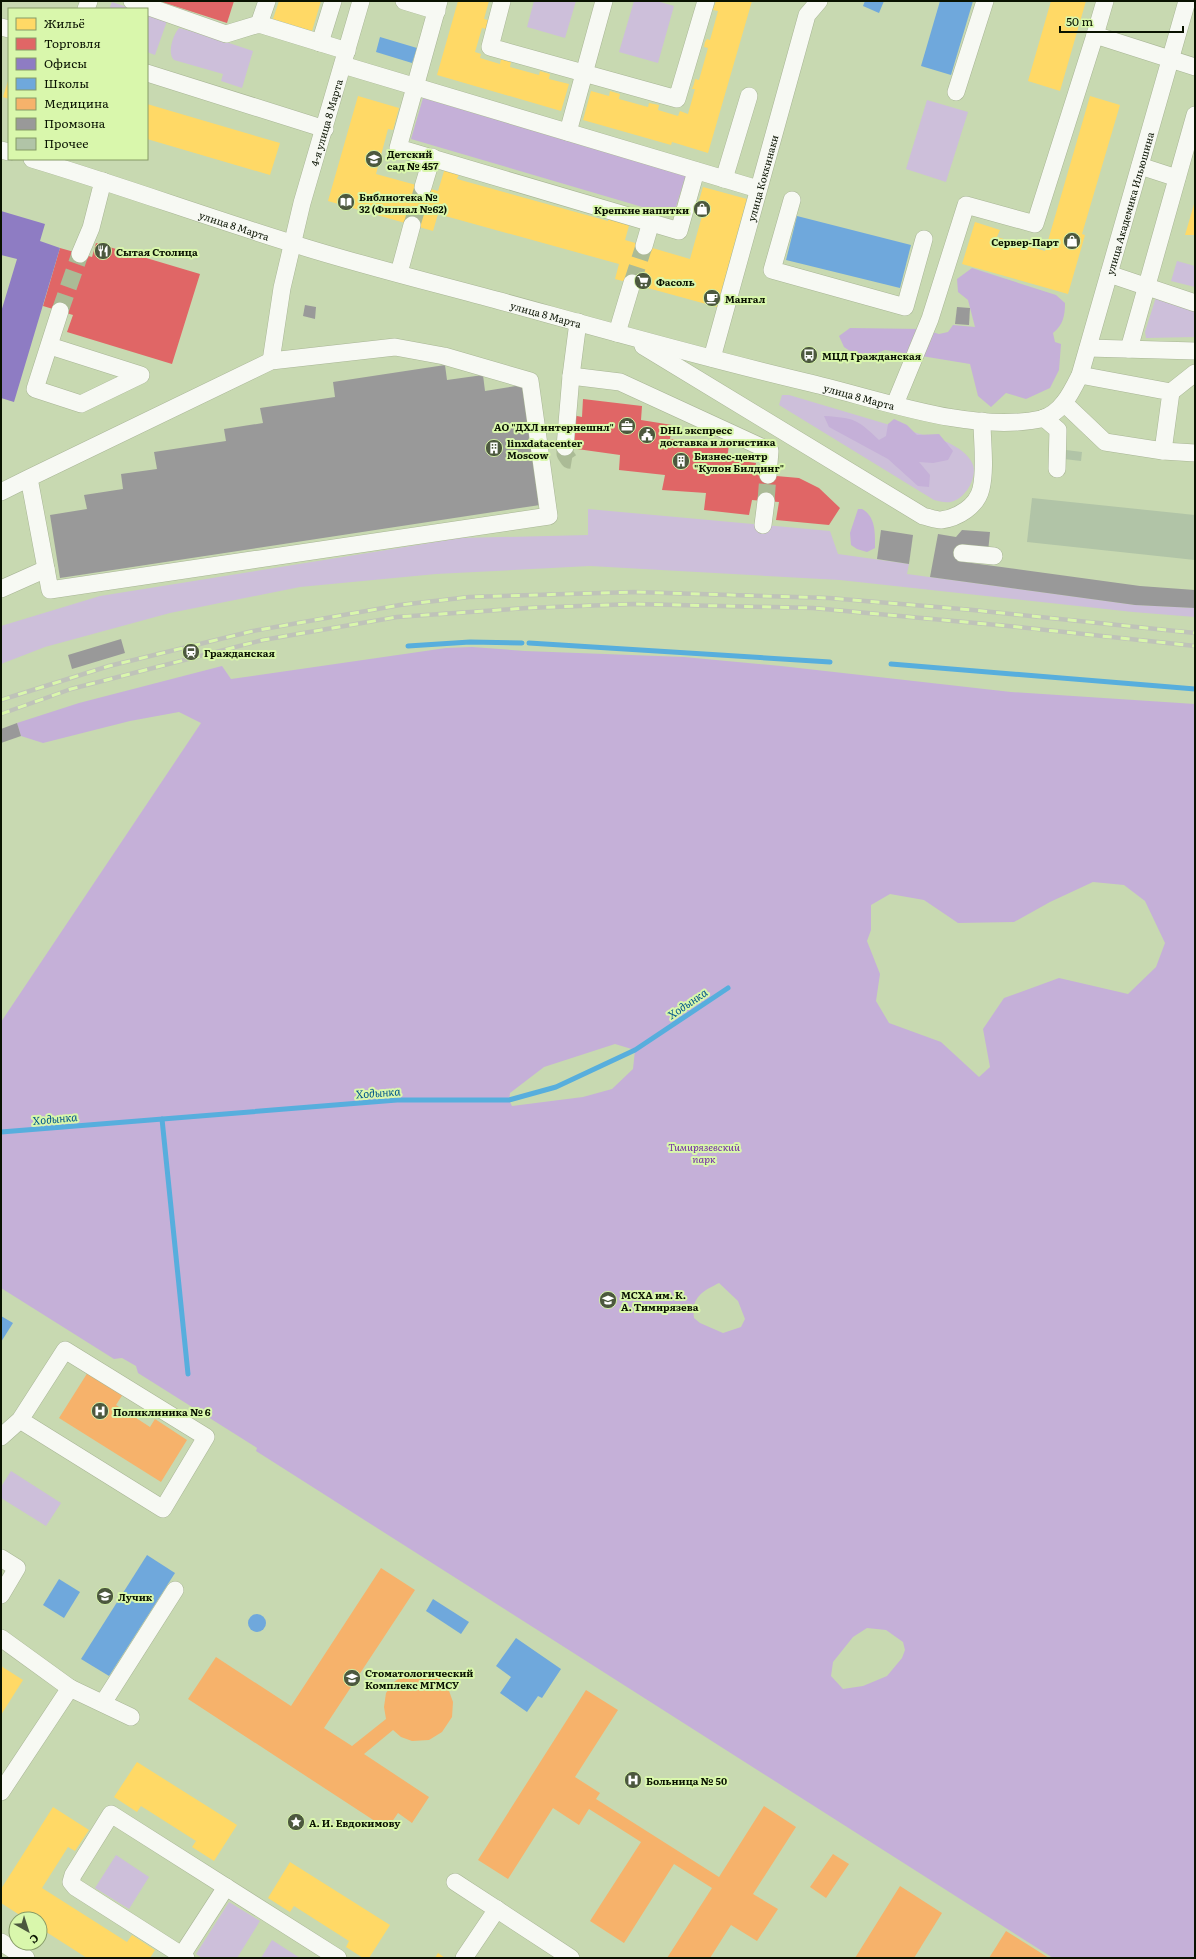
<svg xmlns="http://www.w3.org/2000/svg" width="1196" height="1959" viewBox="0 0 1196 1959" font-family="Literata,serif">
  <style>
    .green { fill: #cdbfda }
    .forest { fill: #c5b0d8; fill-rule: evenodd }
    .homes { fill: #ffd966 }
    .shops { fill: #e06666 }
    .offices { fill: #8e7cc3 }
    .schools { fill: #6fa8dc }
    .health { fill: #f6b26b }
    .industry { fill: #999 }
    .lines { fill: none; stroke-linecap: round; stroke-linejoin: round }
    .stream { stroke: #57aedd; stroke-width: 5 }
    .building { fill: #b1c4a7 }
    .minor-tunnel { stroke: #abbb96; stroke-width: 17; stroke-dasharray: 17 8; stroke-linecap: butt }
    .minor-casing { stroke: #a8b595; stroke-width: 18 }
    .minor { stroke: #f7f9f3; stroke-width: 17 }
    .rail-casing { stroke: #bfc3b9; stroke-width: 4.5 }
    .rail { stroke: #d9f7ac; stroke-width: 3; stroke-dasharray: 9; stroke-linecap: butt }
    .labels { text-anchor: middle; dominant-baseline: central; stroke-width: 4; stroke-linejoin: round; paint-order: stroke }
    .street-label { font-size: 10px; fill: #091200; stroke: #d9f7ac }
    .poi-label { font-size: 10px; font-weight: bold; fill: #091200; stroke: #d9f7ac; text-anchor: start }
    .park-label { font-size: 10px; font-style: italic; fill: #7029a5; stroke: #d9f7ac }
    .water-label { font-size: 11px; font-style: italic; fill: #00558a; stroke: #d9f7ac }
  </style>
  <rect width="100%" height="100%" fill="#c8d9b1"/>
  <g class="green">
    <polygon points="534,1 576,1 565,38 527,27"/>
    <polygon points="634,1 657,1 674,6 658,63 619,52"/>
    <polygon points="112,2 133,9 109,9"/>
    <polygon points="147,14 167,21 155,55 147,52"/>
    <path d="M179 28 205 35 253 51 242 88 221 81 223 74 174 60C167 53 173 35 179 28Z"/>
    <polygon points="927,100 968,112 946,182 906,169"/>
    <polygon points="1177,261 1195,266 1195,287 1171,281"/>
    <polygon points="1156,297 1195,310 1195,337 1146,338 1145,332"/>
    <path d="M782 395H789L947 442C957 447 969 454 973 465 977 477 967 495 956 500 949 504 941 502 934 500L779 405Z"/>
    <polygon points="588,509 830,531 838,554 909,564 907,574 1135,605 1195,608 1195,617 1133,612 840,580 590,566 436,574 300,587 170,613 45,647 1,664 1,626 100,596 461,538 588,535"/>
    <polygon points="11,1471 61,1503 46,1526 1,1498 1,1487"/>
    <polygon points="116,1855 149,1877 129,1909 95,1888"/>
    <polygon points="229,1902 260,1921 237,1958 202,1958 196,1954"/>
    <polygon points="272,1940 300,1958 261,1958"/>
  </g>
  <g class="forest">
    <polygon points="423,98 686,175 673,216 411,139"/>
    <path d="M972 268 1056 295 1065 303C1065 316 1063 325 1053 333L1055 342 1061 344 1059 370 1050 388 1026 399 1006 393 991 407 978 396 970 364 885 350 868 356 853 353 844 347 839 336 850 328 922 329 939 334 948 332 953 325 975 327 968 300 958 292 957 279Z"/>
    <path d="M824 416C855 418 857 419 879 440L886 436 888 424 894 419 907 425 917 435 939 434 953 451 948 460 933 463 919 462 930 475 929 487 918 486 888 459 829 427Z"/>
    <path d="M858 509H862C876 517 875 533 875 548L867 552 857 549 851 545 850 533Z"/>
    <path d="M472 647 525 651 684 657 781 666 1011 692 1195 704V1958H1053L256 1451 257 1448 138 1373 136 1366 122 1358 114 1359 1 1288V1022L201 723 179 712 130 721 43 743 21 736 17 723 79 703 222 666 231 679 446 648ZM1093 882 1124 885 1145 901 1165 943 1156 967 1128 994 1059 978 1004 998 983 1029 990 1067 979 1077 941 1042 889 1023 876 1001 880 974 867 941 871 930V905L890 894 924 900 958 923 1014 922 1050 902ZM615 1044 635 1050 633 1069 612 1089 583 1097 512 1106 509 1100 510 1093 544 1067ZM719 1283 738 1301 745 1319 741 1327 723 1333 700 1323 694 1318C691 1297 703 1291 719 1283ZM867 1628 886 1630 903 1642 905 1650 902 1658 887 1676 863 1686 843 1689 831 1676 833 1662 853 1637Z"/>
  </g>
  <g class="homes">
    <polygon points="279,1 321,1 312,31 273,19"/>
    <polygon points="458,1 489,1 484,19 488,20 486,29 482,28 475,52 481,54 480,58 500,64 501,59 511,62 510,67 539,75 540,71 550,74 549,79 569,84 561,111 437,75"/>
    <polygon points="716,1 752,1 708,153 672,142 671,145 583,120 591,91 609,96 610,91 620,94 619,99 648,107 649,103 659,105 658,110 678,116 680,111 688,114 695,89 692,89 694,84 695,79 699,80 708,48 704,47 705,42 707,39 710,40 718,11 713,10"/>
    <polygon points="1051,1 1086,1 1060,91 1028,81"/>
    <polygon points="9,78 9,99 3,97"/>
    <polygon points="358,96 399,108 393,130 388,129 376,174 438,191 445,168 460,172 457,179 608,221 609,216 630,222 625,240 690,259 702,216 695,214 703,187 747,199 717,307 615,279 619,264 438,214 433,231 328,201"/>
    <polygon points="1090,96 1120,105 1082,234 1085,235 1068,294 962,264 975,222 1000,230 997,237 1045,251"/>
    <polygon points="147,104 280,143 270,175 147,139"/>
    <polygon points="1195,201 1195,235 1185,235"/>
    <polygon points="1,1666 23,1680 1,1715"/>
    <polygon points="137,1762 237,1825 214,1861 192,1847 196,1841 141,1806 137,1812 114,1797"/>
    <polygon points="53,1807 89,1830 75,1851 68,1847 42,1888 127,1942 132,1935 155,1950 150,1958 87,1958 40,1928 40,1919 26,1919 1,1903 1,1889"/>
    <polygon points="290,1862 390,1925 369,1958 363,1958 346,1947 349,1941 294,1906 290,1912 268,1898"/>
    <polygon points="438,1953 445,1958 435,1958"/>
  </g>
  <g class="shops">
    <polygon points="159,1 234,1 227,23"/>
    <polygon points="96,243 200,274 172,364 67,332 73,315 43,306 60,248 92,257"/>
    <polygon points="583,399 642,406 641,420 672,425 670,439 729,445 727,459 756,463 754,474 799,478 819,488 840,508 829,525 776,520 779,502 752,500 749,515 704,510 706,493 662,490 665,475 619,470 620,455 570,448 572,415 582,417"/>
  </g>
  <polygon class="offices" points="1,211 45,224 40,241 60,248 14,402 1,398 1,312 17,259 1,255"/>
  <g class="schools">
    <polygon points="865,1 884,1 879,13 863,6"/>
    <polygon points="940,1 973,1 951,75 921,66"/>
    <polygon points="380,37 417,48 412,63 376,52"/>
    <polygon points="797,216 911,245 900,288 786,260"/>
    <polygon points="1,1316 13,1323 1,1342"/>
    <polygon points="147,1555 175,1573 109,1676 81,1659"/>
    <polygon points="59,1579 80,1592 64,1618 43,1605"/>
    <polygon points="433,1599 469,1622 461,1634 426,1611"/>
    <circle cx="257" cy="1623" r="9"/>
    <polygon points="516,1638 561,1669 542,1698 538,1696 527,1712 500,1693 511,1677 496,1666"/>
  </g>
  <g class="health">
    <polygon points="88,1372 123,1394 116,1405 150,1427 155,1419 187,1440 161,1482 59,1418"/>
    <polygon points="381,1568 415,1590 324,1728 352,1746 386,1719 384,1707 386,1693 394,1682 406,1674 421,1672 438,1677 448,1688 453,1702 452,1717 442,1732 429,1740 412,1741 401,1737 393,1730 364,1754 429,1797 412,1823 398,1813 387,1829 188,1699 216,1657 291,1706"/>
    <polygon points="586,1690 618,1710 575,1777 600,1793 596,1799 719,1877 764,1806 796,1827 753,1894 778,1909 757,1941 731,1925 710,1958 667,1958 712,1888 674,1864 624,1943 590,1921 641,1842 589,1809 579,1825 553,1808 508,1879 478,1860"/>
    <polygon points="833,1854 849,1864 826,1898 810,1887"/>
    <polygon points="900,1886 942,1913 914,1958 855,1958"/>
    <polygon points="1006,1931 1049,1958 989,1958"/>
  </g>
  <g class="industry">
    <polygon points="305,305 316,307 315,319 303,316"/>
    <polygon points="957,307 970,308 969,325 955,324"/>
    <polygon points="445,365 447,380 483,375 485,391 522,385 540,505 60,578 50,515 87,509 84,495 123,489 121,474 157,469 154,452 226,441 224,429 263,423 260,408 335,397 333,382"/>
    <polygon points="881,530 913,535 909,564 877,559"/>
    <polygon points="962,530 990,532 988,552 957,549 957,561 1140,586 1195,590 1195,608 1135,605 930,577 938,534 956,537"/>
    <polygon points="121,639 125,653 72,669 68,655"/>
    <polygon points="17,723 21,736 1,743 1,729"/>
  </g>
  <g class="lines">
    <g class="stream">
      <polyline points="529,643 830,662"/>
      <polyline points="408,646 470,642 522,643"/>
      <polyline points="891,664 1195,689"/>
      <polyline points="162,1119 188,1374"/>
      <polyline points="1,1132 397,1100 509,1100 556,1087 635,1050 728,988"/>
    </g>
  </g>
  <g class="building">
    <polygon points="1066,450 1082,452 1081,461 1064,459"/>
    <polygon points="1032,498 1195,515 1195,560 1027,542"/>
  </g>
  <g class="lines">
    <g class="minor-tunnel">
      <polyline points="412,225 423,187"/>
      <polyline points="632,283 644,246"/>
      <polyline points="60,311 80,254"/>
      <polyline points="565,447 565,454 569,460 575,461"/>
      <polyline points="766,501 768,475"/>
    </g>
    <defs>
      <g id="minor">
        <polyline points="132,1 226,34 259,24 347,51"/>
        <polyline points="404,1 437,11"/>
        <polyline points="439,1 398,148 679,231 696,171"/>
        <polyline points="502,1 490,47 677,99 706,1"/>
        <polyline points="86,9 89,1"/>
        <polyline points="259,24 267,1"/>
        <polyline points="1,27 9,29"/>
        <polyline points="1095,35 1105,1"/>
        <polyline points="320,43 333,1"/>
        <polyline points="343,65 758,189"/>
        <polyline points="147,73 325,129"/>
        <polyline points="956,92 985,1"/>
        <polyline points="568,132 604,1"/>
        <polyline points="1,150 9,152"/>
        <path id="s1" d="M32 159C119 185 204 216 291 243 360 265 430 282 500 301 602 329 704 358 806 382 876 398 970 434 1041 419 1061 414 1071 393 1080 375L1187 1"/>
        <polyline points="1140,166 1177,178"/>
        <polyline points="724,179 749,96"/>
        <polyline points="423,187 432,157"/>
        <polyline points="792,200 772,270 905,307 924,239"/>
        <polyline points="644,246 651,222"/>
        <polyline points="80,254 91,228 103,181"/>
        <polyline points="399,273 412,225"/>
        <polyline points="1109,274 1195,303"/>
        <polyline points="617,333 632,283"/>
        <polyline points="50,346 141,375 81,404 35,389 60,311"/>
        <path d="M643 346 923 516C928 517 936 520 941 520 958 518 977 506 981 489 986 468 982 442 982 421"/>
        <polyline points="1088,348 1195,351"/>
        <polyline points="1129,349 1195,115"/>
        <path id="s2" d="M712 358 807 15 819 1"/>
        <path id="s3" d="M271 361 282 288 302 203 361 1"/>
        <polyline points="571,376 620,382 770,451 768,475"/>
        <polyline points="1171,392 1195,373"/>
        <polyline points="1064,403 1105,442 1163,451 1171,392 1080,375"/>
        <polyline points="895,404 930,319 966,205 1035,224 1095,35 1195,67"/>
        <polyline points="1044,418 1058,430 1057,469"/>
        <polyline points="565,447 571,376 578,322"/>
        <polyline points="1163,451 1195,453"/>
        <polyline points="1,492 29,478 271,361 395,347 444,356 530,381 549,516 50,590 29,478"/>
        <polyline points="763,525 766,501"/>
        <polyline points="962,553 994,556"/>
        <polyline points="1,589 46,569"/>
        <polyline points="1,1437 20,1420 65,1350 206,1437 163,1509 20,1420"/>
        <polyline points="1,1558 17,1568 1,1595"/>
        <polyline points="1,1638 70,1688"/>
        <polyline points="103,1703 175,1590"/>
        <polyline points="1,1792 70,1688 131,1717"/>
        <polyline points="455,1882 571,1958"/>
        <polyline points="1,1942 26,1958"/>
        <polyline points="180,1958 226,1887"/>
        <polyline points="186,1958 75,1887 71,1882 73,1875 111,1814 338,1958"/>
        <polyline points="464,1958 497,1909"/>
      </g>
    </defs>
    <use href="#minor" class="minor-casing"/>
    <use href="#minor" class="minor"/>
    <defs>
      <g id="rail">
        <polyline points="1,700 109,666 253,631 400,605 469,597 634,592 829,598 973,610 1195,633"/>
        <polyline points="1,714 71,689 263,640 397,617 527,608 633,604 813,608 1008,626 1195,646"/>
      </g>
    </defs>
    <use href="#rail" class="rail-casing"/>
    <use href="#rail" class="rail"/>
  </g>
  <defs>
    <symbol id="school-disc" viewBox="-11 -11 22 22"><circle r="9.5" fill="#4c583e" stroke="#d9f7ac"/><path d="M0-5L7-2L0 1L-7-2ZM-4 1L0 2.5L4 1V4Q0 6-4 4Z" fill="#fff"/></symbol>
    <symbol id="library-disc" viewBox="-11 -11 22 22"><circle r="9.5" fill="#4c583e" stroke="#d9f7ac"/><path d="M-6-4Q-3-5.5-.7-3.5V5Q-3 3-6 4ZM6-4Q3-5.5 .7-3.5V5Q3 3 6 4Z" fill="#fff"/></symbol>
    <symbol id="shop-disc" viewBox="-11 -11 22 22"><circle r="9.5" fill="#4c583e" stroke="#d9f7ac"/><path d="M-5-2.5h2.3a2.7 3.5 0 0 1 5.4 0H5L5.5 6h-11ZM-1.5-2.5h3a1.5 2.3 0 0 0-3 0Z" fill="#fff"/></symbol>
    <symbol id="restaurant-disc" viewBox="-11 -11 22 22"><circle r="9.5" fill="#4c583e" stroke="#d9f7ac"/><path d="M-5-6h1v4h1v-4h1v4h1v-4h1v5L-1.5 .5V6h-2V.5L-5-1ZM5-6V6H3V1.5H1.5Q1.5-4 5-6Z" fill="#fff"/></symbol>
    <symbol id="supermarket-disc" viewBox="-11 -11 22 22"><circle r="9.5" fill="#4c583e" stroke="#d9f7ac"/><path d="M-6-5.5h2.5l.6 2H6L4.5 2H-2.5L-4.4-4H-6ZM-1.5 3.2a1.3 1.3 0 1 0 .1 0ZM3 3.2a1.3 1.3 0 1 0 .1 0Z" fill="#fff"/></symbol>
    <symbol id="cafe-disc" viewBox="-11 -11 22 22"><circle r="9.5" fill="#4c583e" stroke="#d9f7ac"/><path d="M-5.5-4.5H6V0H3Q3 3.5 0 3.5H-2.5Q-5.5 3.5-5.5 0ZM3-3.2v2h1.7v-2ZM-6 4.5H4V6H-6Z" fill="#fff"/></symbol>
    <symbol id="bus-disc" viewBox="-11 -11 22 22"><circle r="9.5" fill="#4c583e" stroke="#d9f7ac"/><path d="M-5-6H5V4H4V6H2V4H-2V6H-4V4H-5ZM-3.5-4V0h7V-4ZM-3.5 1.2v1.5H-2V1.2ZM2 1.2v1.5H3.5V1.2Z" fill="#fff"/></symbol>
    <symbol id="office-disc" viewBox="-11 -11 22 22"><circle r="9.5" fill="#4c583e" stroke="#d9f7ac"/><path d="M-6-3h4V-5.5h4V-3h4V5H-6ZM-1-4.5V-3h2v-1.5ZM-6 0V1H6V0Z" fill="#fff"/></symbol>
    <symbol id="civic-disc" viewBox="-11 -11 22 22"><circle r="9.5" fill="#4c583e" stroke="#d9f7ac"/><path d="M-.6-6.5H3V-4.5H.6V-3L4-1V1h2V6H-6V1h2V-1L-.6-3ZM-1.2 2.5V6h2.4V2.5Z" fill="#fff"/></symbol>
    <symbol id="building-disc" viewBox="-11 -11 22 22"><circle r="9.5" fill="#4c583e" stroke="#d9f7ac"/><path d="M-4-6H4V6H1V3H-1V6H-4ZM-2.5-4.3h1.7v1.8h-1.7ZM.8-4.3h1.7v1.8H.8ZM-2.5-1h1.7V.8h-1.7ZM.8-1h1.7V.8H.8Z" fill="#fff"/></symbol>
    <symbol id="station-disc" viewBox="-11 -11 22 22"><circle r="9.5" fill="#4c583e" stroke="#d9f7ac"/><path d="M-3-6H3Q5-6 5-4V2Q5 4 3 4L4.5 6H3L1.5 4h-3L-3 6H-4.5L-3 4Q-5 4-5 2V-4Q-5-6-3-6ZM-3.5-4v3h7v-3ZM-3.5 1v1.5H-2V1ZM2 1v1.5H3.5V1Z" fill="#fff"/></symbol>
    <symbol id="university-disc" viewBox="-11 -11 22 22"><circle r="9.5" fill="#4c583e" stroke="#d9f7ac"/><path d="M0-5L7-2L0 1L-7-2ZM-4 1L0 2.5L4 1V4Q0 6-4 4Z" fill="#fff"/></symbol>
    <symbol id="hospital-disc" viewBox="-11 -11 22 22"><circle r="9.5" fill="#4c583e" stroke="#d9f7ac"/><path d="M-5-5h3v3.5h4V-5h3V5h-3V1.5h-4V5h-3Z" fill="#fff"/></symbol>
    <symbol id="sight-disc" viewBox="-11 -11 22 22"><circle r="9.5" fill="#4c583e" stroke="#d9f7ac"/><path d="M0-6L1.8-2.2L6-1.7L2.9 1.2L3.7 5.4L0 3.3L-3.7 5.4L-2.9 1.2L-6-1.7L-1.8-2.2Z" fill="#fff"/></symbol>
  </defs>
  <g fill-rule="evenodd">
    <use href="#school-disc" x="364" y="149" width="20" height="20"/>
    <use href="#library-disc" x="336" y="192" width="20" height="20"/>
    <use href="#shop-disc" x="692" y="199" width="20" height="20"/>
    <use href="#shop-disc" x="1062" y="231" width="20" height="20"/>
    <use href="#restaurant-disc" x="93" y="241" width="20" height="20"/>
    <use href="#supermarket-disc" x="633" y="271" width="20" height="20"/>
    <use href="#cafe-disc" x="702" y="288" width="20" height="20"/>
    <use href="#bus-disc" x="799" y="345" width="20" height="20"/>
    <use href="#office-disc" x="617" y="416" width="20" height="20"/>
    <use href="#civic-disc" x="637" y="425" width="20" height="20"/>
    <use href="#building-disc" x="484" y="438" width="20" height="20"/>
    <use href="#building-disc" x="671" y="451" width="20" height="20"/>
    <use href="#station-disc" x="181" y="642" width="20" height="20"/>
    <use href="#university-disc" x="598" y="1290" width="20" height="20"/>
    <use href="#hospital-disc" x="90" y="1401" width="20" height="20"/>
    <use href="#school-disc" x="95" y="1586" width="20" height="20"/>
    <use href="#university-disc" x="342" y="1668" width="20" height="20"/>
    <use href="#hospital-disc" x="623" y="1770" width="20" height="20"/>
    <use href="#sight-disc" x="286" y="1812" width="20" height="20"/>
  </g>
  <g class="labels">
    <g class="street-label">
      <text stroke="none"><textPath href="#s3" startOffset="245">4-я улица 8 Марта</textPath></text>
      <text stroke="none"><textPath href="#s2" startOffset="187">улица Коккинаки</textPath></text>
      <text stroke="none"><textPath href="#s1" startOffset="1285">улица Академика Ильюшина</textPath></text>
      <text stroke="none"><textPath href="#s1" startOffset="213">улица 8 Марта</textPath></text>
      <text stroke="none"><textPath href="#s1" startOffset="537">улица 8 Марта</textPath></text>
      <text stroke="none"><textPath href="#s1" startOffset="861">улица 8 Марта</textPath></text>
    </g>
    <g class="poi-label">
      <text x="387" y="153">Детский<tspan x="387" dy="12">сад № 457</tspan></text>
      <text x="359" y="196">Библиотека №<tspan x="359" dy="12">32 (Филиал №62)</tspan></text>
      <text x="689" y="209" text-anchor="end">Крепкие напитки</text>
      <text x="1059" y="241" text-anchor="end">Сервер-Парт</text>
      <text x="116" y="251">Сытая Столица</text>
      <text x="656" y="281">Фасоль</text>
      <text x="725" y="298">Мангал</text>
      <text x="822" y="355">МЦД Гражданская</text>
      <text x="614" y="426" text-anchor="end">АО "ДХЛ интернешнл"</text>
      <text x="660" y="429">DHL экспресс<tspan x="660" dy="12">доставка и логистика</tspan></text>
      <text x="507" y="442">linxdatacenter<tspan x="507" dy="12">Moscow</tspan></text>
      <text x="694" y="455">Бизнес-центр<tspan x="694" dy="12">"Кулон Билдинг"</tspan></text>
      <text x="204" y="652">Гражданская</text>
      <text x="621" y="1294">МСХА им. К.<tspan x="621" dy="12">А. Тимирязева</tspan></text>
      <text x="113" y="1411">Поликлиника № 6</text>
      <text x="118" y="1596">Лучик</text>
      <text x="365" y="1672">Стоматологический<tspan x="365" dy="12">Комплекс МГМСУ</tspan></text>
      <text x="646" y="1780">Больница № 50</text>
      <text x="309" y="1822">А. И. Евдокимову</text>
    </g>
    <g class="park-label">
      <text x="704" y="1146">Тимирязевский<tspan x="704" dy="12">парк</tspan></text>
    </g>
    <g class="water-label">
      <text transform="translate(687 1003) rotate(-34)">Ходынка</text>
      <text transform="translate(378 1092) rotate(-4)">Ходынка</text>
      <text transform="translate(55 1118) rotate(-5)">Ходынка</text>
    </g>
  </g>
  <rect width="1196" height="1959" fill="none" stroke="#091200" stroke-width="4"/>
  <rect x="8" y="8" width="140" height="152" fill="#d9f7ac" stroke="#869b67"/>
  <rect x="16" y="18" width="20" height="12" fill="#ffd966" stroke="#869b67"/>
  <text x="44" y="28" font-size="12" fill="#091200">Жильё</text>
  <rect x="16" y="38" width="20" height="12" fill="#e06666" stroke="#869b67"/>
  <text x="44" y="48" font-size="12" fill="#091200">Торговля</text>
  <rect x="16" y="58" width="20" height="12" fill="#8e7cc3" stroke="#869b67"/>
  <text x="44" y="68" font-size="12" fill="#091200">Офисы</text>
  <rect x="16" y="78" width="20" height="12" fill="#6fa8dc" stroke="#869b67"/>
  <text x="44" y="88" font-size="12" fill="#091200">Школы</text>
  <rect x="16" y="98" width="20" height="12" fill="#f6b26b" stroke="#869b67"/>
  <text x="44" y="108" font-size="12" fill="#091200">Медицина</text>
  <rect x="16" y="118" width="20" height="12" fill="#999999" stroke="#869b67"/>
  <text x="44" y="128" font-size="12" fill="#091200">Промзона</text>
  <rect x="16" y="138" width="20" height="12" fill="#b1c4a7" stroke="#869b67"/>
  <text x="44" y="148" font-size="12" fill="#091200">Прочее</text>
  <g transform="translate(28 1931) rotate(141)"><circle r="19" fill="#d9f7ac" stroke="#869b67"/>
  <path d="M0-3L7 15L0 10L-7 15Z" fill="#4c583e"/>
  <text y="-6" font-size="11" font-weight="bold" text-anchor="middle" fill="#091200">С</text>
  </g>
  <path d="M1060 26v6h123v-6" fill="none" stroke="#091200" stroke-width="2"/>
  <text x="1066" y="26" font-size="12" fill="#091200" stroke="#d9f7ac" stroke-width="3" paint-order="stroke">50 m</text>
</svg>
